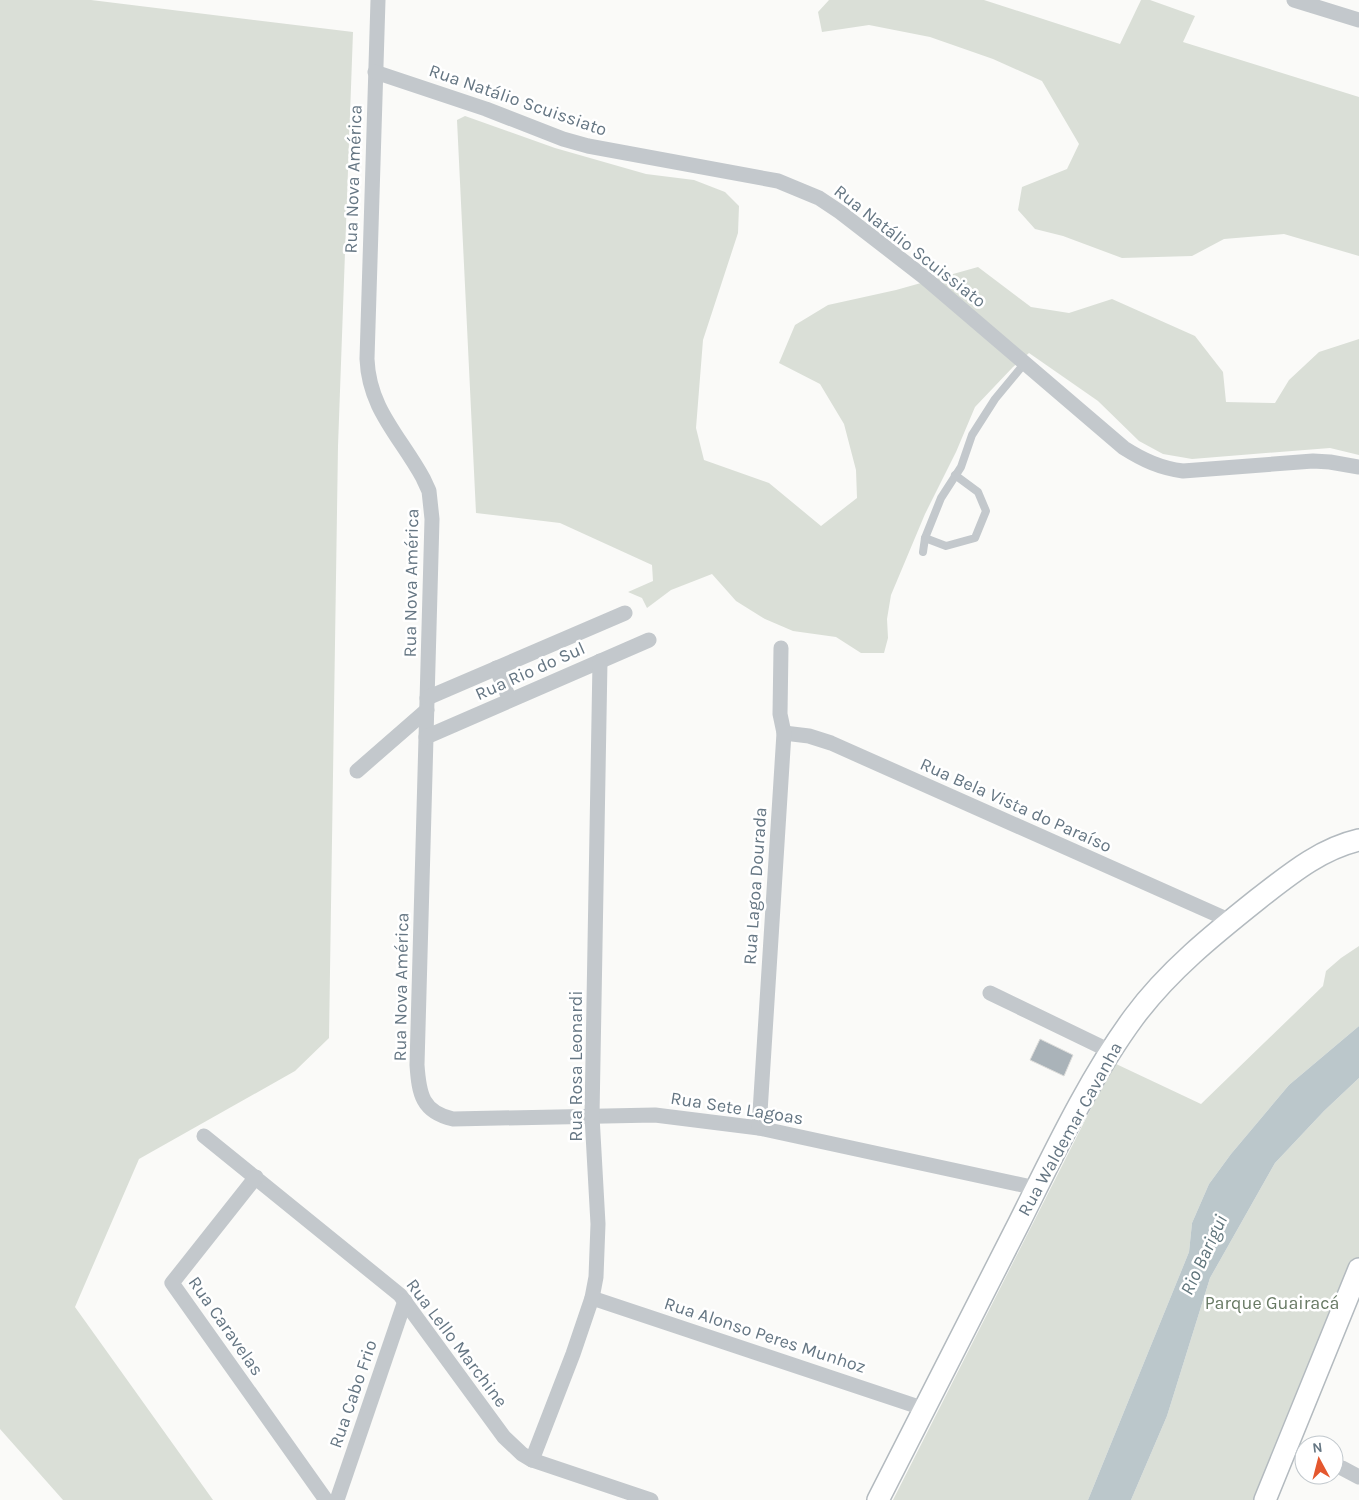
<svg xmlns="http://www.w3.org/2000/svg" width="1359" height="1500" viewBox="0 0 1359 1500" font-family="Karla,sans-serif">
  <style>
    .green { fill: #dadfd7 }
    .water { fill: #bbc7cb }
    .building { fill: #aab3b9; stroke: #dcdcda }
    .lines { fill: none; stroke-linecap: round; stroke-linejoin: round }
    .secondary-casing { stroke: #b3babf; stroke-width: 24 }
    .lane { stroke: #c3c8cc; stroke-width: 8 }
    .street { stroke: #c3c8cc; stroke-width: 15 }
    .secondary { stroke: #fff; stroke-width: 21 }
    .labels { text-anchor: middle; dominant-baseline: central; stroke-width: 5; stroke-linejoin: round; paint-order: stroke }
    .street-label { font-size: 18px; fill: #657683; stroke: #fff }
    .park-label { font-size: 18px; fill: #687a64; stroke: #fff }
    .water-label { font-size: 19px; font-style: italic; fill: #60757c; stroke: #fff }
  </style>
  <rect width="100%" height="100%" fill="#fafaf8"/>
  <g class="green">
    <polygon points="0,0 91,0 353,32 338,446 329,1038 295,1071 139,1159 75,1307 213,1500 63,1500 0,1429"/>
    <polygon points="829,0 984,0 1120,44 1141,0 1150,0 1195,16 1183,42 1359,97 1359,256 1284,234 1224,239 1192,256 1122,258 1063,236 1035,229 1018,210 1022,187 1067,169 1079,144 1042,81 993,59 930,37 869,25 822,32 818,12"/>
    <polygon points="465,116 555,148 646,174 694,180 725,192 739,206 738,233 703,340 696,428 704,460 769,483 821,526 857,498 856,470 844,424 820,384 779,363 795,325 828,305 896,290 978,267 1031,307 1069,313 1112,299 1195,336 1223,372 1226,402 1275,403 1289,380 1319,352 1359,339 1359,455 1330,448 1192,459 1163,454 1139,441 1098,401 1029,353 1013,367 975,407 956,452 925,514 891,595 887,619 888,638 884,653 861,653 836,637 793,631 765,619 736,601 712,574 671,590 647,608 642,598 628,592 653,581 652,565 560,523 476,513 457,120"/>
    <polygon points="1359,946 1359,1026 1289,1085 1231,1154 1209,1184 1192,1223 1189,1252 1088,1500 893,1500 1114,1063 1201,1104 1323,986 1326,971 1341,958"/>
    <polygon points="1359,1078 1359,1258 1262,1500 1131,1500 1167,1416 1210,1278 1275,1163 1324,1111"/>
  </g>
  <polygon class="water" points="1359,1026 1359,1078 1324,1111 1275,1163 1210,1278 1167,1416 1131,1500 1088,1500 1189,1252 1192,1223 1209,1184 1231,1154 1289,1085"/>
  <polygon class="building" points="1040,1039 1073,1055 1064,1076 1030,1060"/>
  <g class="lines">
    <defs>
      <g id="secondary">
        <path d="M878 1500C925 1408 972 1315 1019 1223 1053 1155 1089 1078 1134 1017 1168 971 1214 934 1258 899 1289 875 1320 849 1359 840"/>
        <polyline points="1265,1500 1359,1269"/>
      </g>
    </defs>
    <use href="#secondary" class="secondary-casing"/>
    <g class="lane">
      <polyline points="925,538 946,546 975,538 986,511 978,492 955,475"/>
      <polyline points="923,552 925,538 941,498 961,467 972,435 995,399 1024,364"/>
    </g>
    <g class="street">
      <path d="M378 0 367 359C369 409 400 436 423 478L429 491 432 519 417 1065C419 1094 422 1112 453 1119L655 1115 759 1128 1036 1188"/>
      <polyline points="1294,0 1359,20"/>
      <path d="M375 72 486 109 563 139 588 146 778 181 819 198 840 212 924 277 1124 448C1143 460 1160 468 1183 471L1313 461 1330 462 1359 467"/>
      <polyline points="496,668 510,700"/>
      <polyline points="427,698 625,613"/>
      <polyline points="784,733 809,736 831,743 1231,921"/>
      <polyline points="426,737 649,640"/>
      <polyline points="357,771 427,710"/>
      <polyline points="990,993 1110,1051"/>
      <polyline points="759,1128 784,733 780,714 781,648"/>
      <polyline points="204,1136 400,1295 504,1437 522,1454 532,1460 651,1500"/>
      <polyline points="256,1177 172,1283 326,1500"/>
      <polyline points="592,1298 925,1409"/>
      <polyline points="532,1460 573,1354 592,1298 596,1277 598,1224 592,1116 600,661"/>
      <polyline points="1342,1468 1359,1477"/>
      <polyline points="337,1500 405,1301"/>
    </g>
    <use href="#secondary" class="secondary"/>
  </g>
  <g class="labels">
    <g class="street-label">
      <text transform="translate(518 100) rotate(19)">Rua Natálio Scuissiato</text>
      <text transform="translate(353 179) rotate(-88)">Rua Nova América</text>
      <text transform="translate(910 246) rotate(38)">Rua Natálio Scuissiato</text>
      <text transform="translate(411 583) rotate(-89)">Rua Nova América</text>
      <text transform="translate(530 671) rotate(-24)">Rua Rio do Sul</text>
      <text transform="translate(1016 805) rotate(24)">Rua Bela Vista do Paraíso</text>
      <text transform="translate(755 886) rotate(-86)">Rua Lagoa Dourada</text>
      <text transform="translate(401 987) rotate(-89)">Rua Nova América</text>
      <text transform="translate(576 1066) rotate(-90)">Rua Rosa Leonardi</text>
      <text transform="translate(737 1108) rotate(9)">Rua Sete Lagoas</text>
      <text transform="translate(1070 1129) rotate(-61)">Rua Waldemar Cavanha</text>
      <text transform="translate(226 1326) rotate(55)">Rua Caravelas</text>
      <text transform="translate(765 1335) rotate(18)">Rua Alonso Peres Munhoz</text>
      <text transform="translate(457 1343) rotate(53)">Rua Lello Marchine</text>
      <text transform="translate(353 1394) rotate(-71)">Rua Cabo Frio</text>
    </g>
    <g class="park-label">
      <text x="1272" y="1303">Parque Guairacá</text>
    </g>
    <g class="water-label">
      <text transform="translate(1204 1255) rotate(-65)">Rio Barigui</text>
    </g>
  </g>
  <g transform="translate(1319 1460) rotate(353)"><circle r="24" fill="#ffffff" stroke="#c1c8cd"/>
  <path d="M0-4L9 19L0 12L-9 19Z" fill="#e4572e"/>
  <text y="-8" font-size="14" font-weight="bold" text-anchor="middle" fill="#657683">N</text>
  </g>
</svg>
